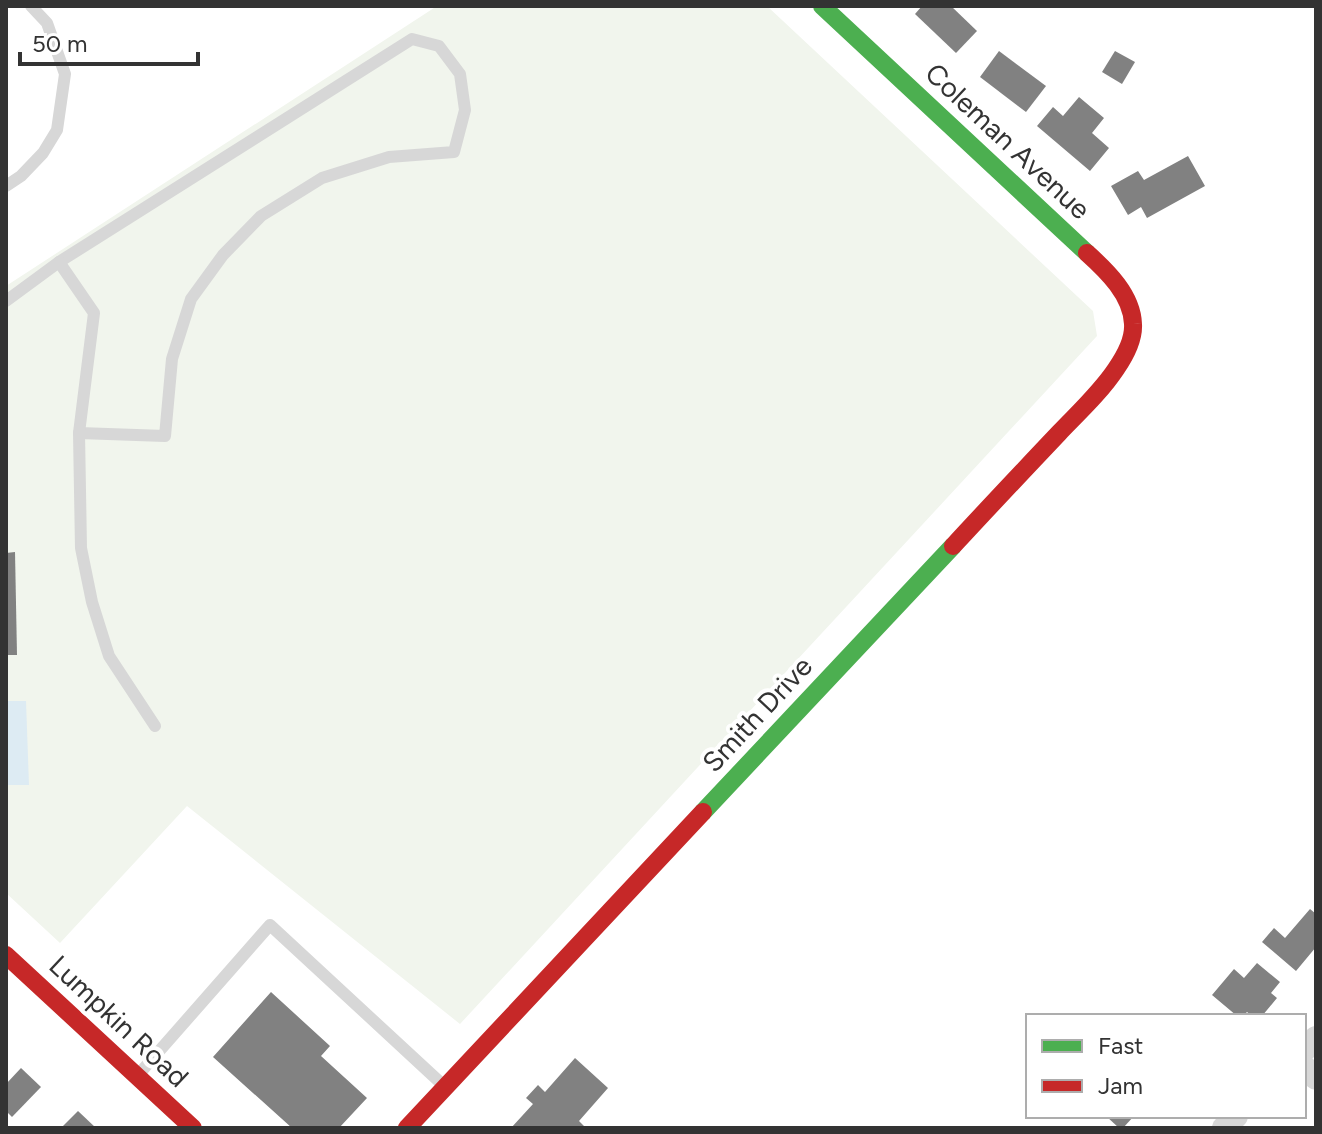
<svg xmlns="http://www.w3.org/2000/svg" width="1322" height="1134" viewBox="0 0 1322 1134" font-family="Figtree,sans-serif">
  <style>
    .green { fill: #f1f5ed }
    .water { fill: #ddebf3 }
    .building { fill: #818181 }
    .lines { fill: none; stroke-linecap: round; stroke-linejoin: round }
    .lane { stroke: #d7d7d7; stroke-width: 12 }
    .street { stroke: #d7d7d7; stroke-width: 24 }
    .fast { stroke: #4caf50; stroke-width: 18 }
    .jam { stroke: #c62828; stroke-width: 18 }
    .labels { text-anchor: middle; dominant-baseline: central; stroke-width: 8; stroke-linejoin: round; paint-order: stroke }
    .street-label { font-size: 28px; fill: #333; stroke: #fff }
  </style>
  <rect width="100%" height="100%" fill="#fff"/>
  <polygon class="green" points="437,6 767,6 1093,311 1097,336 460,1024 187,806 60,943 6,893 6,286"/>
  <polygon class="water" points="6,701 26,701 29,785 6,785"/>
  <g class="building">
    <polygon points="922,6 951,6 977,31 956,53 915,14"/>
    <polygon points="999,51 1046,86 1026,112 980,77"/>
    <polygon points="1115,51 1135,62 1122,84 1102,72"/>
    <polygon points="1079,97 1104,118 1092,133 1109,148 1090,171 1037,126 1053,107 1063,116"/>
    <polygon points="1188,156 1205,186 1147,218 1141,207 1128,215 1111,186 1138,171 1144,180"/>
    <polygon points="15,552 17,655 6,655 6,553"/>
    <polygon points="1310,909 1316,914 1316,947 1296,971 1262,942 1274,928 1285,938"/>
    <polygon points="1257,963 1280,982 1271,993 1277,998 1262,1016 1252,1016 1247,1012 1243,1016 1237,1016 1212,995 1234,969 1244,978"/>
    <polygon points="271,992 330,1046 321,1056 367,1098 339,1128 292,1128 213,1057"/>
    <polygon points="575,1058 608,1088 579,1121 586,1128 511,1128 533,1104 526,1098 538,1085 545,1092"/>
    <polygon points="21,1068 41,1087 12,1117 6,1111 6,1084"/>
    <polygon points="78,1111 96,1128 61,1128"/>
    <polygon points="1106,1116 1134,1116 1123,1128 1119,1128"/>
  </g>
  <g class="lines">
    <g class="lane">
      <polyline points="6,186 21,176 43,153 57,130 65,74 47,23 31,6"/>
      <polyline points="59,262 412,39 439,46 460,74 465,110 454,152 389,157 322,178 261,216 223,255 191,299 172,359 165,436 79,433"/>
      <polyline points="6,301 59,262 94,313 79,433 81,548 92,602 109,656 155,726"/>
      <polyline points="139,1074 270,925 443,1085"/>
    </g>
    <g class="street">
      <polyline points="1304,1050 1316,1038"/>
      <polyline points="1304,1067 1316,1078"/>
      <polyline points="1224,1128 1236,1116"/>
    </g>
    <g class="fast">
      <polyline points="822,6 1087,253"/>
      <polyline points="703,812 953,546"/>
    </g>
    <g class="jam">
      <path d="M953 546C988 508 1023 471 1059 433 1078 413 1100 393 1116 369 1125 356 1134 340 1133 324 1132 295 1107 271 1087 253"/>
      <polyline points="6,955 193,1128"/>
      <polyline points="407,1128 703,812"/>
    </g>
  </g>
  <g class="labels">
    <g class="street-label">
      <text transform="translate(1008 141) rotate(43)">Coleman Avenue</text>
      <text transform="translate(757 714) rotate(-47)">Smith Drive</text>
      <text transform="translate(119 1021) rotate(43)">Lumpkin Road</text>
    </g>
  </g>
  <rect width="1322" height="1134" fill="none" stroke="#333333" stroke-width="16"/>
  <rect x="1026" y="1014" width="280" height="104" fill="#ffffff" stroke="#adadad" stroke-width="2"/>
  <rect x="1042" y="1040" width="40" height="12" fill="#4caf50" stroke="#adadad" stroke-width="2"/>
  <text x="1098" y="1054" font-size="24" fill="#333333">Fast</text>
  <rect x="1042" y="1080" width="40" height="12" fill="#c62828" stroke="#adadad" stroke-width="2"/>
  <text x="1098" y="1094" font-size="24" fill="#333333">Jam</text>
  <path d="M20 52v12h178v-12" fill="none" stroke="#333333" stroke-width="4"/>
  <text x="32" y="52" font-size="24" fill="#333333" stroke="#ffffff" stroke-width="6" paint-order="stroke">50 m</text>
</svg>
